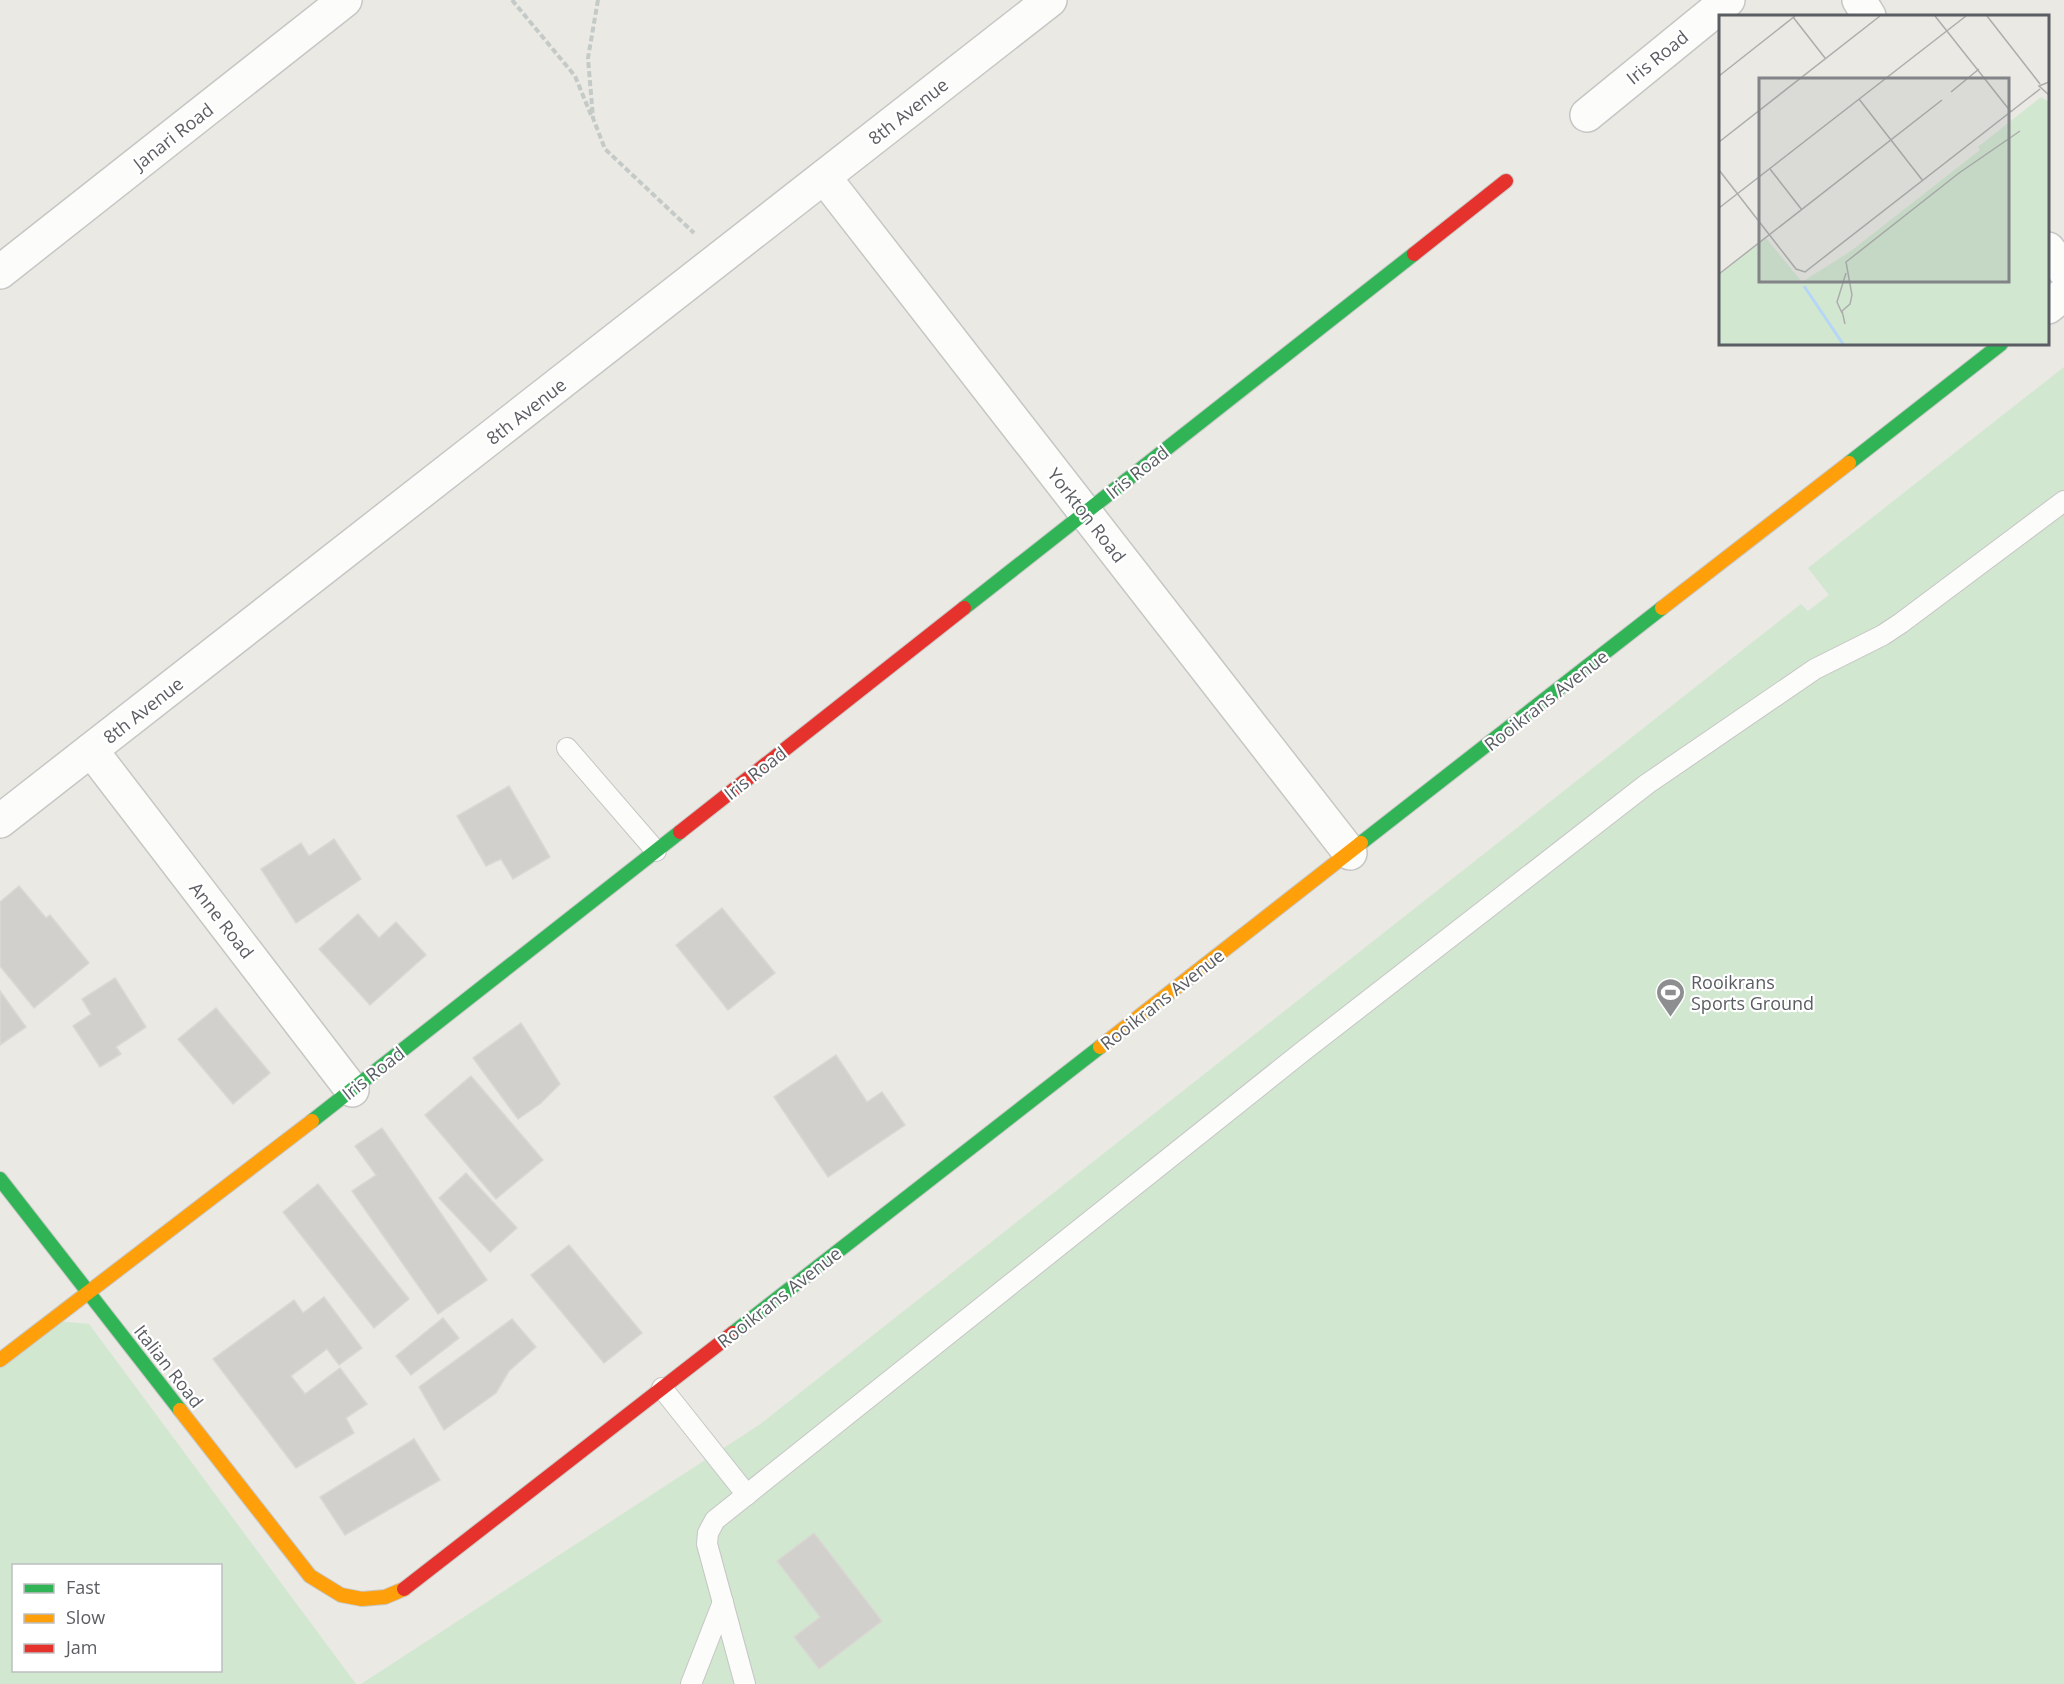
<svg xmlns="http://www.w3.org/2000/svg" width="2064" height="1684" viewBox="0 0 2064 1684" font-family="'Open Sans',sans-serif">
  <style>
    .green { fill: #d1e7d0; fill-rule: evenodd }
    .building { fill: #d1d0cd; stroke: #d9d8d3; stroke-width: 1.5 }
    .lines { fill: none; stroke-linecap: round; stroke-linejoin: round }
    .lane-casing { stroke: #c6c6c5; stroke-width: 22 }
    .street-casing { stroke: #c6c6c5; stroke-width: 36 }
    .fast-casing { stroke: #c7c7c6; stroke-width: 16 }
    .slow-casing { stroke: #c7c7c6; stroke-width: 16 }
    .jam-casing { stroke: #c7c7c6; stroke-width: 16 }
    .path { stroke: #c4cac7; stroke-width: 4; stroke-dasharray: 6 3; stroke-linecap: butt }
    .lane { stroke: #fcfcfb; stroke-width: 20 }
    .street { stroke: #fcfcfb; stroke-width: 33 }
    .fast { stroke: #30b455; stroke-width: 14 }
    .slow { stroke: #ff9f0a; stroke-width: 14 }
    .jam { stroke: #e5322d; stroke-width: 14 }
    .labels { text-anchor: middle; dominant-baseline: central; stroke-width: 4.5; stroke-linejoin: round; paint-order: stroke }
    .street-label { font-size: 18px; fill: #5a5d62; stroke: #fff }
    .poi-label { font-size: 18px; fill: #5a5d62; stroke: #fff; text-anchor: start }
    .inset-river { fill: none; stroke: #b6d6f7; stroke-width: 3 }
    .inset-road { fill: none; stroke: #acadac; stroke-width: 1.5 }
    .view { fill: #828487; fill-opacity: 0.15; stroke: #828487; stroke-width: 3 }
    .inset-edge { fill: none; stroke: #5a5d62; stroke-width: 3 }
  </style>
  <rect width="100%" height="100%" fill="#eae9e4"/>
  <g class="green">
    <polygon points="2064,367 2064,1684 361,1684 759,1425 1801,604 1808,611 1829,595 1808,568"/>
    <path d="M57 1321 89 1324 356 1684H0V1366ZM14 1566H220V1670H14Z"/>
  </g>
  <g class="building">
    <polygon points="509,786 550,857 513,879 501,859 486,866 457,816"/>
    <polygon points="334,839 361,879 296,923 261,869 301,843 309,856"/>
    <polygon points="19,886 46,918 50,915 89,963 34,1008 0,966 0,902"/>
    <polygon points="722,908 775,973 728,1010 676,945"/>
    <polygon points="358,914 379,938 396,922 426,955 370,1005 319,949"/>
    <polygon points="115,978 146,1027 116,1047 121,1054 100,1067 73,1026 91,1014 82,999"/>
    <polygon points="0,991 26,1027 0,1045"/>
    <polygon points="216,1008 270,1073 233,1104 178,1039"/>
    <polygon points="521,1023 560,1084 541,1103 518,1119 473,1058"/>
    <polygon points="836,1055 867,1102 882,1092 905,1125 828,1177 774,1097"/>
    <polygon points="471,1076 543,1160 496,1199 425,1115"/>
    <polygon points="382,1128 487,1280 438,1314 352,1191 376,1175 355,1146"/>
    <polygon points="466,1173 517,1228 490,1252 439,1198"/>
    <polygon points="318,1184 409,1299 374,1328 283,1212"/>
    <polygon points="569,1245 642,1333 604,1363 531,1275"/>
    <polygon points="324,1297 362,1348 339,1365 327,1349 291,1376 305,1394 340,1368 367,1404 346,1418 354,1433 296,1468 213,1359 294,1300 303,1313"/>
    <polygon points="443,1318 459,1338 411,1375 396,1356"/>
    <polygon points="512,1319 536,1347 509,1371 496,1393 444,1430 419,1387"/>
    <polygon points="414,1439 440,1480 345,1535 320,1497"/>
    <polygon points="814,1533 882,1621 819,1669 794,1637 820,1617 777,1561"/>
  </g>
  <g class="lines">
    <defs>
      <g id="lane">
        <polyline points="567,748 656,851"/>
        <polyline points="662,1388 747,1495"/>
        <polyline points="691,1684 723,1602"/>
        <polyline points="745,1684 707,1544 708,1533 715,1520 1302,1052 1647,784 1815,669 1883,635 1901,623 2064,501"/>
      </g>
      <g id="street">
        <polyline points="1859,0 1869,16"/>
        <polyline points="1587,115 1728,0"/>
        <polyline points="824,177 1350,853"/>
        <polyline points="2048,249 2064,270"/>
        <polyline points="0,272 345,0"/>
        <polyline points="2048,307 2064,294"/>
        <polyline points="91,750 352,1090"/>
        <polyline points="0,821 1050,0"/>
      </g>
      <g id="fast">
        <polyline points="1849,463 2001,344"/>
        <polyline points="964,608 1414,254"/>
        <polyline points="1361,843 1662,608"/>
        <polyline points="312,1121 680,832"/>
        <polyline points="0,1179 180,1410"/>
        <polyline points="733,1333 1100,1047"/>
      </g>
      <g id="slow">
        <polyline points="1662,608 1849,463"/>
        <polyline points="1100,1047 1361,843"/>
        <polyline points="0,1360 312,1121"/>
        <polyline points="180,1410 310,1576 341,1595 362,1599 385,1597 404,1589"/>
      </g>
      <g id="jam">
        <polyline points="1414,254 1506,181"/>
        <polyline points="680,832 964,608"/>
        <polyline points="404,1589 733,1333"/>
      </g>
    </defs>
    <use href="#lane" class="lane-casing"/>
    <use href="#street" class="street-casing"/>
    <use href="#fast" class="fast-casing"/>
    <use href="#slow" class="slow-casing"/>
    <use href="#jam" class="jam-casing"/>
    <g class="path">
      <polyline points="512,0 575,76 591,115"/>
      <polyline points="598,0 588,58 593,118 605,149 694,233"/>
    </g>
    <use href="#lane" class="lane"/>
    <use href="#street" class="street"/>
    <use href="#fast" class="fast"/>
    <use href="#slow" class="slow"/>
    <use href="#jam" class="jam"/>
  </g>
  <defs>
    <symbol id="stadium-pin" viewBox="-11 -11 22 30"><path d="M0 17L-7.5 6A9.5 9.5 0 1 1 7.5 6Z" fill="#8c8e90" stroke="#fff"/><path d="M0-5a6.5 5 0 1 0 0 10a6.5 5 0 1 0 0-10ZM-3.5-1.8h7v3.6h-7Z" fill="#fff"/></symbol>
  </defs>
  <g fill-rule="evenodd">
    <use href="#stadium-pin" x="1654" y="976" width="33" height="45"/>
  </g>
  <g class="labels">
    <g class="street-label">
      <text transform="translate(1657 57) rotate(-39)">Iris Road</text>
      <text transform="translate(908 111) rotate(-38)">8th Avenue</text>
      <text transform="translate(173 136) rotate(-38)">Janari Road</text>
      <text transform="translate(526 411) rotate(-38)">8th Avenue</text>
      <text transform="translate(1137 472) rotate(-38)">Iris Road</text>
      <text transform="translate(1087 515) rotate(52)">Yorkton Road</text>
      <text transform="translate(1546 700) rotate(-38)">Rooikrans Avenue</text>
      <text transform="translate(143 710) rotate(-38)">8th Avenue</text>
      <text transform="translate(755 773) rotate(-38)">Iris Road</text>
      <text transform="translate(222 920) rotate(52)">Anne Road</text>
      <text transform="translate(1162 999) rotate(-38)">Rooikrans Avenue</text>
      <text transform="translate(373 1073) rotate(-38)">Iris Road</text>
      <text transform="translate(779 1297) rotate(-38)">Rooikrans Avenue</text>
      <text transform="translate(169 1366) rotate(52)">Italian Road</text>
    </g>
    <g class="poi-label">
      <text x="1691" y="982">Rooikrans<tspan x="1691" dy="21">Sports Ground</tspan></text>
    </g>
  </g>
  <g transform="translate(1719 15)">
    <rect width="330" height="330" fill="#eae9e4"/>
    <path d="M322 82 330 87V329H0V260L47 223 83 267 132 236 261 135 259 132Z" fill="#d1e7d0"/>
    <path class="inset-river" d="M85 271 124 329"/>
    <path class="inset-road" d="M216 1 292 97M268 1 321 69M74 2 106 43M0 61 76 1M330 67 320 71 330 80M232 77 260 54M140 84 204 166M0 127 161 1M51 154 83 195M0 155 77 254 86 257 321 74M0 193 247 1M0 259 223 85M123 298 118 287 127 258M126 309 123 296 131 289 133 280 127 247 240 158 301 116"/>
    <path class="view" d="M40 63H290V267H40Z"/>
    <rect width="330" height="330" class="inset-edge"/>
  </g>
  <rect x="12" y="1564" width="210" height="108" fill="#ffffff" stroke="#bdbec0" stroke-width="1.5"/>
  <rect x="24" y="1584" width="30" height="9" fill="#30b455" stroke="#bdbec0" stroke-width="1.5"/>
  <text x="66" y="1594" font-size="18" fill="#5a5d62">Fast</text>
  <rect x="24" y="1614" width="30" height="9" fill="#ff9f0a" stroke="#bdbec0" stroke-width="1.5"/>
  <text x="66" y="1624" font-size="18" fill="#5a5d62">Slow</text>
  <rect x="24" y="1644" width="30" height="9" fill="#e5322d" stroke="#bdbec0" stroke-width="1.5"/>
  <text x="66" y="1654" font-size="18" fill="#5a5d62">Jam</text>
</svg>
